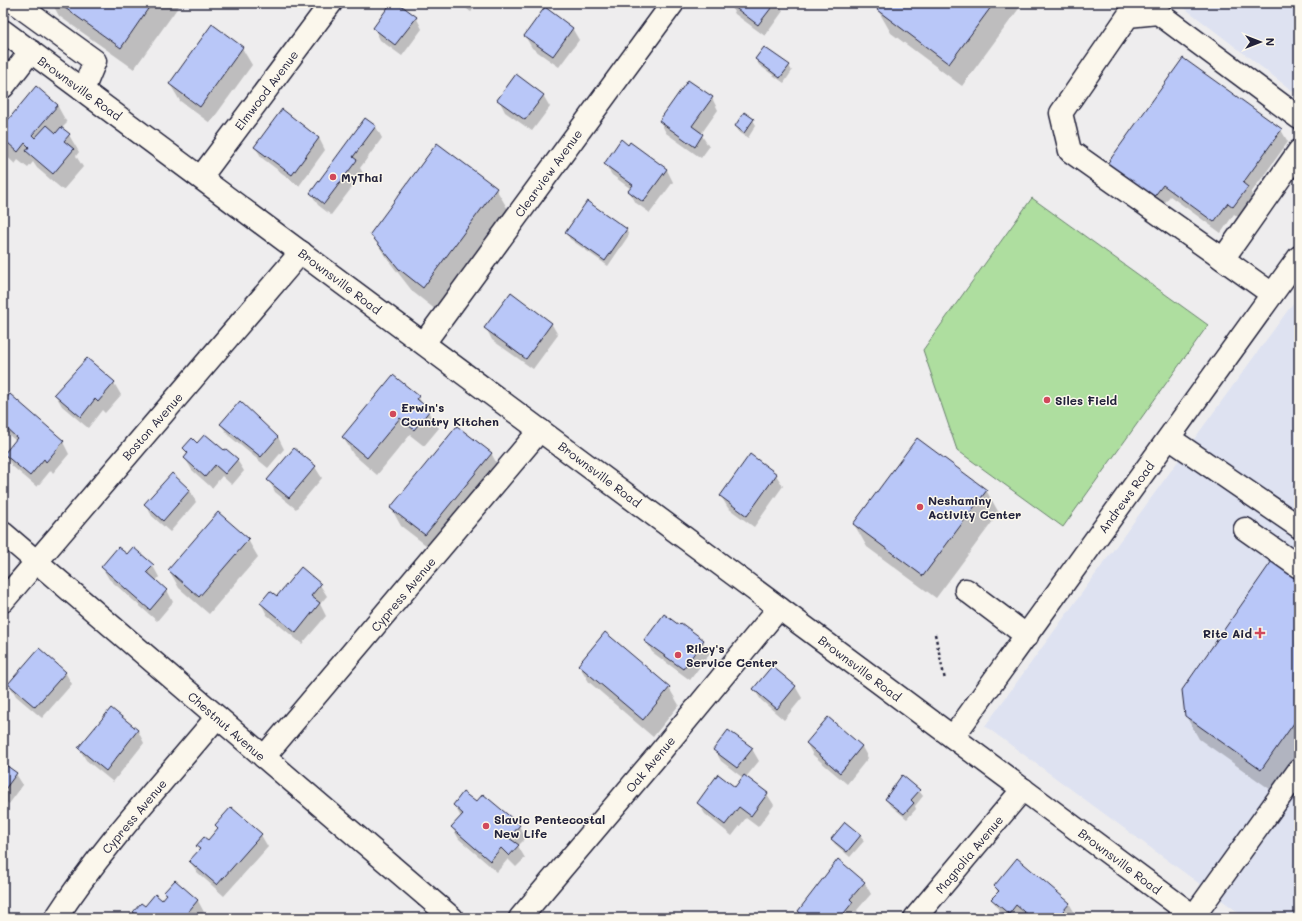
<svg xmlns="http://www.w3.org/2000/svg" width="1302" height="921" viewBox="0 0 1302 921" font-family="Mali,sans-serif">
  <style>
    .built { fill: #dee2f1 }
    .green { fill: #aede9f; stroke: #68806d }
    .shadow { fill: #0003 }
    .building { fill: #b9c7f8; stroke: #22223b }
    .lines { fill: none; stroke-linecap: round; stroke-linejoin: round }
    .minor-casing { stroke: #22223b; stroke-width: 25 }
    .path { stroke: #22223b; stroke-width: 2.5; stroke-dasharray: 3 3; stroke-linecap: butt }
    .minor { stroke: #fbf7ec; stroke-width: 22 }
    .poi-dot { fill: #d1495b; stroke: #fbf7ec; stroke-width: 1.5 }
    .labels { text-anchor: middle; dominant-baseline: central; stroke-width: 3; stroke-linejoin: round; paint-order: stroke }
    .street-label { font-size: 12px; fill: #22223b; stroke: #fbf7ec }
    .poi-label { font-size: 12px; font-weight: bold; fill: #22223b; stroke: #fbf7ec; text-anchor: start }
  </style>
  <rect width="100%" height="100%" fill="#eeedee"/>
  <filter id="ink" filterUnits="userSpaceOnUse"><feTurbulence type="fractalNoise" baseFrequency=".025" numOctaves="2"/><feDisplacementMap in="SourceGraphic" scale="8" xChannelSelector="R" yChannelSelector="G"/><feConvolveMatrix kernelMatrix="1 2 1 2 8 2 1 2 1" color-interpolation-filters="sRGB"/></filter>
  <g filter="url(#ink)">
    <g class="built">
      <polygon points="1178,3 1299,3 1299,96"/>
      <polygon points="1299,295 1299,918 1246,918 985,726"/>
    </g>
    <polygon class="green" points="1032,198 1208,325 1063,527 957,450 923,350"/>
    <g class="shadow">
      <polygon points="52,3 181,3 134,69 59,16"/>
      <polygon points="392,3 396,3 416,17 422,29 402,56 380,40 374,28"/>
      <polygon points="459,3 478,3 471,12"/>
      <polygon points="729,3 779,3 783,11 765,36 735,14"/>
      <polygon points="883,3 1023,3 962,86 891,33 878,10"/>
      <polygon points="212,25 242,48 252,65 210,123 180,101 170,84"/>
      <polygon points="572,28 579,40 559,67 532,48 525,36"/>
      <polygon points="756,59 789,66 792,71 784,83 759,65"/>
      <polygon points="1183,59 1281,130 1288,142 1251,193 1254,199 1240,218 1234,214 1221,233 1170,196 1160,209 1114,175"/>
      <polygon points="543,95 550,107 532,131 505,112 499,100"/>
      <polygon points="712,98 718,110 701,134 709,147 701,158 666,133 660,121"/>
      <polygon points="57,105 67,123 62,128 69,135 79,152 76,156 83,167 63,190 37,168 33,162 28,168 18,160 15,164 3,153 3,128"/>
      <polygon points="366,119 376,127 382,138 360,168 363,173 331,215 318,205 311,193"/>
      <polygon points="753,120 756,125 748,138 739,132 736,126"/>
      <polygon points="319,138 325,150 299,186 262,158 255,147"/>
      <polygon points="631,143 667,170 673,182 650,213 636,203 629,191 631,189 612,175 605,164"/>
      <polygon points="496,189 509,211 436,310 413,292 385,256 372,234"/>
      <polygon points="626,230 629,235 608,266 570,239 566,233"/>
      <polygon points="551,323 558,335 533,369 492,340 486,328"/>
      <polygon points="87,359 114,383 121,395 105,413 102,410 88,428 62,406 55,394"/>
      <polygon points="393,376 418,397 439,428 424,446 410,435 377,475 353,454 343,437"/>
      <polygon points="3,404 63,442 69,454 53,473 51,470 37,487 12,466 5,454 16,441 3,430"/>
      <polygon points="221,424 278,437 284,449 268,468 228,435"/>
      <polygon points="197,444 224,452 226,450 237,460 244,471 232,485 222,476 212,488 192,470 185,458 188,455 185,448"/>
      <polygon points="491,453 501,471 435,552 401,526 391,508"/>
      <polygon points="315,467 322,478 296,509 275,492 269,480"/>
      <polygon points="776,475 783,486 754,527 728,508 721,496"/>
      <polygon points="190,490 196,502 170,532 152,516 146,505"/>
      <polygon points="986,490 999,513 936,598 867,547 854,524"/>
      <polygon points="248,540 258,557 209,614 179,588 169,570"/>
      <polygon points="127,556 153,566 159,577 156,581 167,590 173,602 157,621 109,579 102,567"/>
      <polygon points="1299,577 1299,756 1274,792 1199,739 1186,716"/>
      <polygon points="320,585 327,596 320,604 326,616 302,644 267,615 261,603"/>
      <polygon points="605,634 669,688 679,705 653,737 589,682 579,665"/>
      <polygon points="646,641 703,641 710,653 690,680 652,652"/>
      <polygon points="65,672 72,684 42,718 16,696 9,684"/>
      <polygon points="795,686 802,698 784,720 761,700 754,689"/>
      <polygon points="111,709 138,731 144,743 113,782 86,760 79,748"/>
      <polygon points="828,718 862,747 868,758 847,784 813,755 807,744"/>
      <polygon points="752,749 759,761 746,777 767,794 774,805 758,827 746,818 732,836 705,814 698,803 735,789 743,778 721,761 715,750"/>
      <polygon points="3,765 16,774 23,785 9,804 5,801 3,804"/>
      <polygon points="902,776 919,791 923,796 915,806 916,809 907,819 889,804 886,799"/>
      <polygon points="483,795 519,826 526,838 518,846 525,858 516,867 508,859 497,872 459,839 452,827 461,817 454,805 476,804"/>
      <polygon points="231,808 261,835 268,847 224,896 197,872 190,861 200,850 198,846 208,841 218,829 216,825"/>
      <polygon points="860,835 864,841 850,857 835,844 832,839"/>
      <polygon points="175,881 198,901 204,912 199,918 136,918 137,916 135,912 162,901 167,895 166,892"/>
      <polygon points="864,882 871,894 857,910 859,914 856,918 803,918 799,911"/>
      <polygon points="995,886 1069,903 1076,915 1073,918 1025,918 1023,916 1021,918 1008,918 999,911 993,899 998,893"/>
    </g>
    <g class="building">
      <polygon points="58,3 152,3 121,48"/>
      <polygon points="391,3 398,3 417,17 395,45 373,28"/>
      <polygon points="729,3 775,3 758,25"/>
      <polygon points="882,3 994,3 949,64 877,10"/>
      <polygon points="545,7 573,28 553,56 524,36"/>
      <polygon points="212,24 243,47 200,107 169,84"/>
      <polygon points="764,47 790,65 780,78 755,59"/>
      <polygon points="1183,58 1282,129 1243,183 1248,187 1233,207 1228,203 1214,222 1163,185 1153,198 1107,164"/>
      <polygon points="516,74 544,95 525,120 497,100"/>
      <polygon points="688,80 713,97 692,126 703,134 695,147 659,121"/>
      <polygon points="36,86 58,105 32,135 35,138 47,125 56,133 61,127 70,134 64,141 74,149 53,174 26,151 29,147 25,143 18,152 8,143 5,147 3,146 3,126"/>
      <polygon points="282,109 319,138 292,175 254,147"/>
      <polygon points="744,112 754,119 744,133 735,126"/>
      <polygon points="365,118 376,126 353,157 357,160 324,204 310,193"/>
      <polygon points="621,139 628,145 630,142 667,169 643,202 628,191 633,185 604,164"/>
      <polygon points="437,143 497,188 423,288 399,269 370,234"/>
      <polygon points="587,201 627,229 605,261 565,233"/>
      <polygon points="511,292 552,323 526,359 484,328"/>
      <polygon points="87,358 115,382 98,402 95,399 81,417 54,394"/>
      <polygon points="393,375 419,396 417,399 430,410 414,430 400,418 367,458 342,437"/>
      <polygon points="10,394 64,441 46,462 44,459 30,476 4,454 17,438 3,425 3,402"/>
      <polygon points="240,401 278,437 261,457 220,424"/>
      <polygon points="457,426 492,453 425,535 390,508"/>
      <polygon points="205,434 224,450 226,449 238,459 225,474 215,465 205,477 184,458 188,453 183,448 192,438 197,443"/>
      <polygon points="917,438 987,490 923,576 853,524"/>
      <polygon points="294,448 316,466 289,498 267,480"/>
      <polygon points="750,454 777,474 747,516 720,496"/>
      <polygon points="172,473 190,490 163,521 144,504"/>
      <polygon points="218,512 249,539 199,597 168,570"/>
      <polygon points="118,547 127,554 133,547 154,565 147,572 167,590 150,610 101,567"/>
      <polygon points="1274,558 1299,576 1299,716 1261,770 1185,716 1182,690"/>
      <polygon points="301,567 321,584 311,596 320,603 296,633 260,603 270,591 277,596"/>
      <polygon points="664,614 679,625 681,623 704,640 683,669 644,641"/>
      <polygon points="605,632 670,687 643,720 578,665"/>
      <polygon points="39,648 66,672 35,707 8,684"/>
      <polygon points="772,666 796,686 777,709 753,689"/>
      <polygon points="111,708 138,730 106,771 78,748"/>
      <polygon points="828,717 862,746 840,773 806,743"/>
      <polygon points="728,730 753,748 737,768 713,750"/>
      <polygon points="3,763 17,773 3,792"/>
      <polygon points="718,774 735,787 744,775 768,793 751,816 739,807 725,825 697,803"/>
      <polygon points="902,775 920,790 911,800 914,803 904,814 885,799"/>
      <polygon points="463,792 476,802 483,794 520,825 509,838 519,845 509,856 501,848 490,861 451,827 463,814 453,805"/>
      <polygon points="231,807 262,834 217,885 189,861 200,849 196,846 204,837 208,840 218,828 215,825"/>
      <polygon points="845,822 861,835 847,852 831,839"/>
      <polygon points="1017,858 1070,903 1057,918 1031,918 1016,905 1009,914 991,899 999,891 994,886"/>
      <polygon points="838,859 865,882 850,899 853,902 840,918 806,918 798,911"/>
      <polygon points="175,880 198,900 183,918 134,918 137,915 133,912 141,903 145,906 155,894 162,900 167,894 164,892"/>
    </g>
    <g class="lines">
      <defs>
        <g id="minor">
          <polyline points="15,3 95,61 83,90"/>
          <polyline points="3,31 1196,918"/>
          <polyline points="3,87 31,51"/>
          <polyline points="201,177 331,3"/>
          <polyline points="1223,259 1070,151 1061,113 1128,16 1158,13 1299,118"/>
          <polyline points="1272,294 1223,259 1299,151"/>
          <polyline points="424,343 673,3"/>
          <polyline points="1169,438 1299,527"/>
          <polyline points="1245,529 1299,567"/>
          <polyline points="3,533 452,918"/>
          <polyline points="966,590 1027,636"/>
          <polyline points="3,601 301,252"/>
          <polyline points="953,737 1299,257"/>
          <polyline points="264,757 540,430"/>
          <polyline points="1194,916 1299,770"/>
          <path d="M56 918C103 846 162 783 217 717"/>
          <polyline points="520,918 657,756 779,608"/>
          <polyline points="915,918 1023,789"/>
        </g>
      </defs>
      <use href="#minor" class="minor-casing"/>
      <polyline class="path" points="935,634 945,680"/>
      <use href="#minor" class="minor"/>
    </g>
  </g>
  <g class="poi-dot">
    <circle cx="333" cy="177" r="4"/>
    <circle cx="1047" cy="400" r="4"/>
    <circle cx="393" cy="414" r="4"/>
    <circle cx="920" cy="507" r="4"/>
    <path d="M1258 627h4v4h4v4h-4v4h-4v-4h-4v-4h4z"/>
    <circle cx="678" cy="655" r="4"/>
    <circle cx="486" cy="826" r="4"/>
  </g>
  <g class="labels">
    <g class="street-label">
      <text transform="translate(80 88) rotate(36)">Brownsville Road</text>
      <text transform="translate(266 90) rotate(-53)">Elmwood Avenue</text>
      <text transform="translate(548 173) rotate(-54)">Clearview Avenue</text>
      <text transform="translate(340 281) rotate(37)">Brownsville Road</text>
      <text transform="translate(152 426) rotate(-49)">Boston Avenue</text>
      <text transform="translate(600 474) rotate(37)">Brownsville Road</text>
      <text transform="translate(1126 497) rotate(-54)">Andrews Road</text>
      <text transform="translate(403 594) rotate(-50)">Cypress Avenue</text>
      <text transform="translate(860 668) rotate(37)">Brownsville Road</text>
      <text transform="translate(227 726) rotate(41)">Chestnut Avenue</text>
      <text transform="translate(650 764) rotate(-50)">Oak Avenue</text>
      <text transform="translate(134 816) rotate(-50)">Cypress Avenue</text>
      <text transform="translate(969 854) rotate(-50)">Magnolia Avenue</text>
      <text transform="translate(1120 861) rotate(37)">Brownsville Road</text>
    </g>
    <g class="poi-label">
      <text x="341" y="177">MyThai</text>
      <text x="1055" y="400">Siles Field</text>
      <text x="401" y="407">Erwin's<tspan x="401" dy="14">Country Kitchen</tspan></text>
      <text x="928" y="500">Neshaminy<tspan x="928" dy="14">Activity Center</tspan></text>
      <text x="1252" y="633" text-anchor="end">Rite Aid</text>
      <text x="686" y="648">Riley's<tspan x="686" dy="14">Service Center</tspan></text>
      <text x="494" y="819">Slavic Pentecostal<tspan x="494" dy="14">New Life</tspan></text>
    </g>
  </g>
  <rect width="1302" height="921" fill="none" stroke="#fbf7ec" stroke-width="16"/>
  <rect x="8" y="8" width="1286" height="905" fill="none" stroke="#22223b" stroke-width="1.5" filter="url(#ink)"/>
  <g transform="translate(1260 42) rotate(90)" stroke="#fbf7ec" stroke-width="3" paint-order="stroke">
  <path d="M0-3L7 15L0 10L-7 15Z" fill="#22223b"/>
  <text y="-6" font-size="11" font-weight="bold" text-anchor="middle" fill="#22223b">N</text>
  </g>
</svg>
